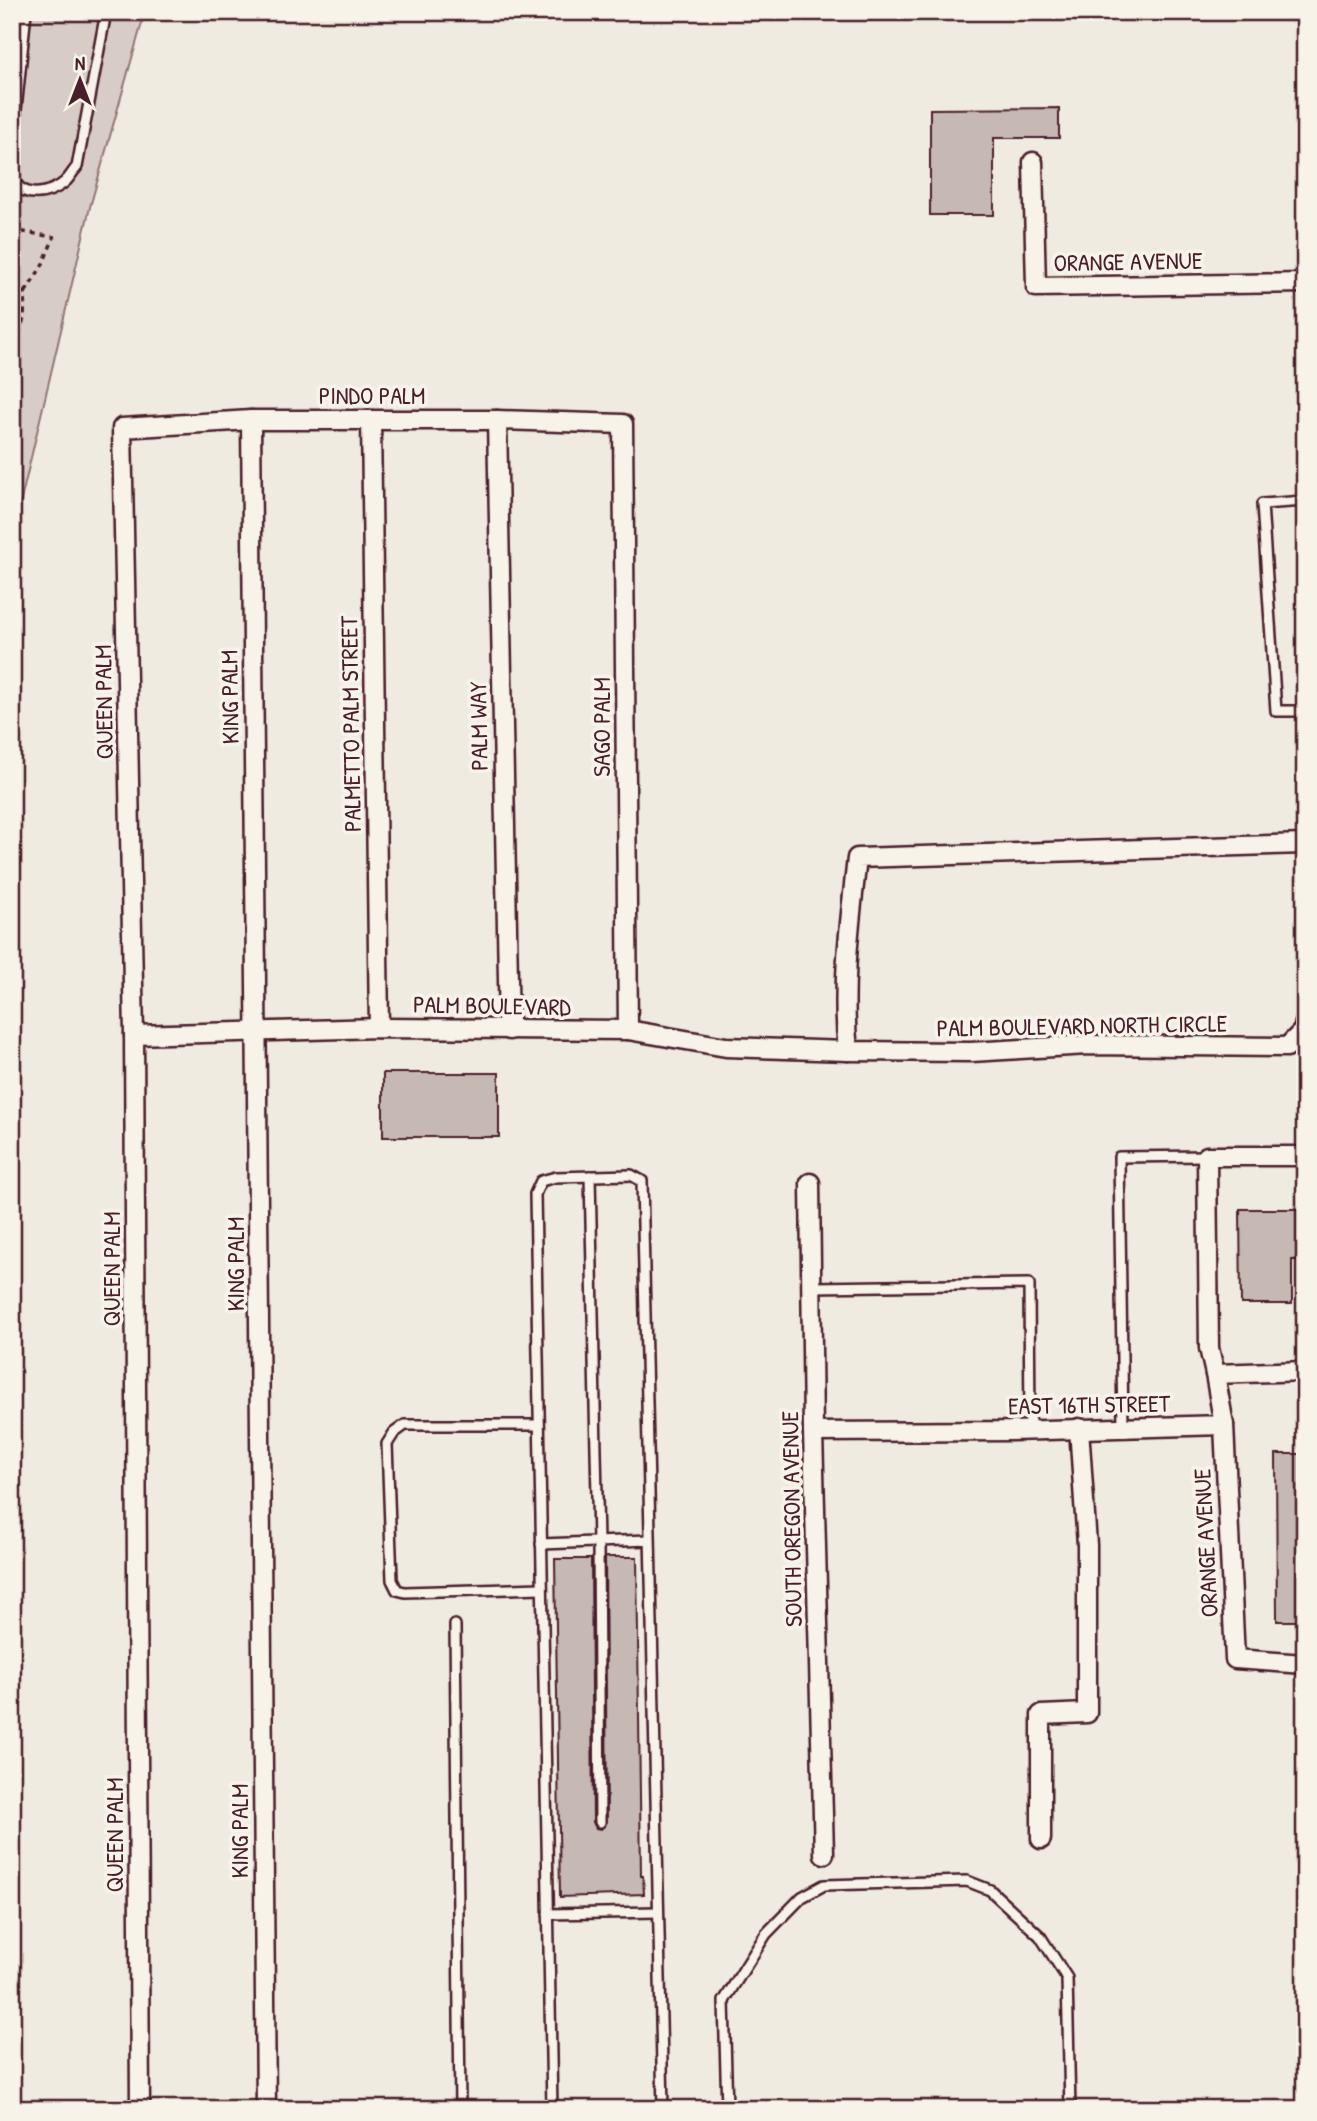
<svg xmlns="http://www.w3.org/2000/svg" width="1317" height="2121" viewBox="0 0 1317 2121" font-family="'Patrick Hand',sans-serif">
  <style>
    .green { fill: #d8cdc6; stroke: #917678; stroke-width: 2 }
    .building { fill: #c6b8b3; stroke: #4a1f2b; stroke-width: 2 }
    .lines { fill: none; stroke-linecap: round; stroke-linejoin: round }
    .lane-casing { stroke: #4a1f2b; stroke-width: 14 }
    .street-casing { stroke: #4a1f2b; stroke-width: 23 }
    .path { stroke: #4a1f2b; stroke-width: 3.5; stroke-dasharray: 5 5; stroke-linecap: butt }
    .lane { stroke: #f7f3e8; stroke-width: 9 }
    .street { stroke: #f7f3e8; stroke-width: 18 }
    .labels { text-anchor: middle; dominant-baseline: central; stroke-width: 7; stroke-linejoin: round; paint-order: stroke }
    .street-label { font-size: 24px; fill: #4a1f2b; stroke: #f7f3e8 }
  </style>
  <rect width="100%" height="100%" fill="#f0ebe0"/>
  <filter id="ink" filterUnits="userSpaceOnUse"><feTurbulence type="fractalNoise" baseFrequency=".0143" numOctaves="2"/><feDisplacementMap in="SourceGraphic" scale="14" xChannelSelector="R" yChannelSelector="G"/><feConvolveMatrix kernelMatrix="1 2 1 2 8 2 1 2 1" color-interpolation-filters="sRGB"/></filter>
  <g filter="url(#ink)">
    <polygon class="green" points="12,12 145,12 90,207 18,513 12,513"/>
    <g class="building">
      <polygon points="1059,108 1059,138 994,138 994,215 930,215 930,109"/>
      <rect x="383" y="1073" width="116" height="64"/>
      <polygon points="1240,1209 1305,1209 1305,1260 1292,1260 1292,1304 1241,1304"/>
      <polygon points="1276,1454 1305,1454 1305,1621 1277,1621"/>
      <polygon points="607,1557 637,1557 641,1876 643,1876 644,1894 560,1897 555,1559 591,1559 593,1822 596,1828 601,1829 607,1822 605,1558"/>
    </g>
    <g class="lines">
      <defs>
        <g id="lane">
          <polyline points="12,149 26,12"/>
          <path d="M12 173C17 201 50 196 66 181 70 177 73 171 77 167L106 12"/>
          <polyline points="1305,501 1262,504 1276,711 1305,711"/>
          <polyline points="590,1176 598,1542 600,1822"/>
          <polyline points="813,1287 1029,1284 1030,1430"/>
          <polyline points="539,1425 405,1425 394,1433 387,1444 392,1580 397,1590 405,1592 542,1588"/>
          <polyline points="1123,1427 1119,1157 1207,1156"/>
          <polyline points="541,1544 649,1540"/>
          <polyline points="455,1625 460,2109"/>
          <polyline points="548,1914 658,1912"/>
          <polyline points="552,2109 535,1194 541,1181 556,1177 631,1175 642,1181 663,2109"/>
          <polyline points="727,2109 724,2001 766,1934 802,1897 824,1885 967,1881 990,1890 1040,1936 1067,1978 1070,2109"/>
        </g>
        <g id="street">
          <polyline points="1033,162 1036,287 1305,283"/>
          <polyline points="251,420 266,2109"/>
          <polyline points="371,420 379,1028"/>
          <polyline points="497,420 509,1030"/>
          <polyline points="134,1035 379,1028 628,1030 726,1047 848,1051 971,1052 1088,1045 1287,1047 1303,1031 1305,1023"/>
          <path d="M848 1051C841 986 850 922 857 858L1305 844"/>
          <polyline points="810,1183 813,1432 824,1854"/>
          <polyline points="1215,1374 1209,1348 1207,1156 1305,1156"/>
          <polyline points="1224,1425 1235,1659 1305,1664"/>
          <polyline points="813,1432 1011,1431 1224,1425 1215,1374 1305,1371"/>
          <polyline points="1041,1839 1041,1715 1087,1713 1087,1545 1079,1428"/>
          <polyline points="140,2109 134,1035 122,428 251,420 497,420 623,424 628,1030"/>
        </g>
      </defs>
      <use href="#lane" class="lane-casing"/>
      <use href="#street" class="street-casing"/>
      <g class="path">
        <polyline points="12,230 54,237 42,266 25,293"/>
        <polyline points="12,289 25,293 24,318 12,362"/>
      </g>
      <use href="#lane" class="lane"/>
      <use href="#street" class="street"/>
    </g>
  </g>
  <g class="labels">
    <g class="street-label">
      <text transform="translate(1128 261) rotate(-1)">ORANGE AVENUE</text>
      <text x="372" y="395">PINDO PALM</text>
      <text transform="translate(229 697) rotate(-91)">KING PALM</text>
      <text transform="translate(103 702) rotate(-91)">QUEEN PALM</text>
      <text transform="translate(350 724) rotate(-91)">PALMETTO PALM STREET</text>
      <text transform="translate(478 726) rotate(-91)">PALM WAY</text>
      <text transform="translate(601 727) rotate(-90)">SAGO PALM</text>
      <text transform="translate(492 1005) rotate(1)">PALM BOULEVARD</text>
      <text transform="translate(1082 1025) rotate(-1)">PALM BOULEVARD NORTH CIRCLE</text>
      <text transform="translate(235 1264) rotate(-90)">KING PALM</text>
      <text transform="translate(111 1269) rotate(-90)">QUEEN PALM</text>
      <text transform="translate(1089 1404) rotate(-1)">EAST 16TH STREET</text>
      <text transform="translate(791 1519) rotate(-91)">SOUTH OREGON AVENUE</text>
      <text transform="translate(1205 1543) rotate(-93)">ORANGE AVENUE</text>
      <text transform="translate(239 1831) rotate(-90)">KING PALM</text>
      <text transform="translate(114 1835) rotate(-90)">QUEEN PALM</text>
    </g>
  </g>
  <rect width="1317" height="2121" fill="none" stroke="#f7f3e8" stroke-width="42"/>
  <rect x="21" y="21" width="1275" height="2079" fill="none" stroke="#4a1f2b" stroke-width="2.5" filter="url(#ink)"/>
  <g transform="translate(80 80)" stroke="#f7f3e8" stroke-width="5" paint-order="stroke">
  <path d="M0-5L12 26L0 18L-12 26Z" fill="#4a1f2b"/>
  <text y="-10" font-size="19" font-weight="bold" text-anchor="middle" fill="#4a1f2b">N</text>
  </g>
</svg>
